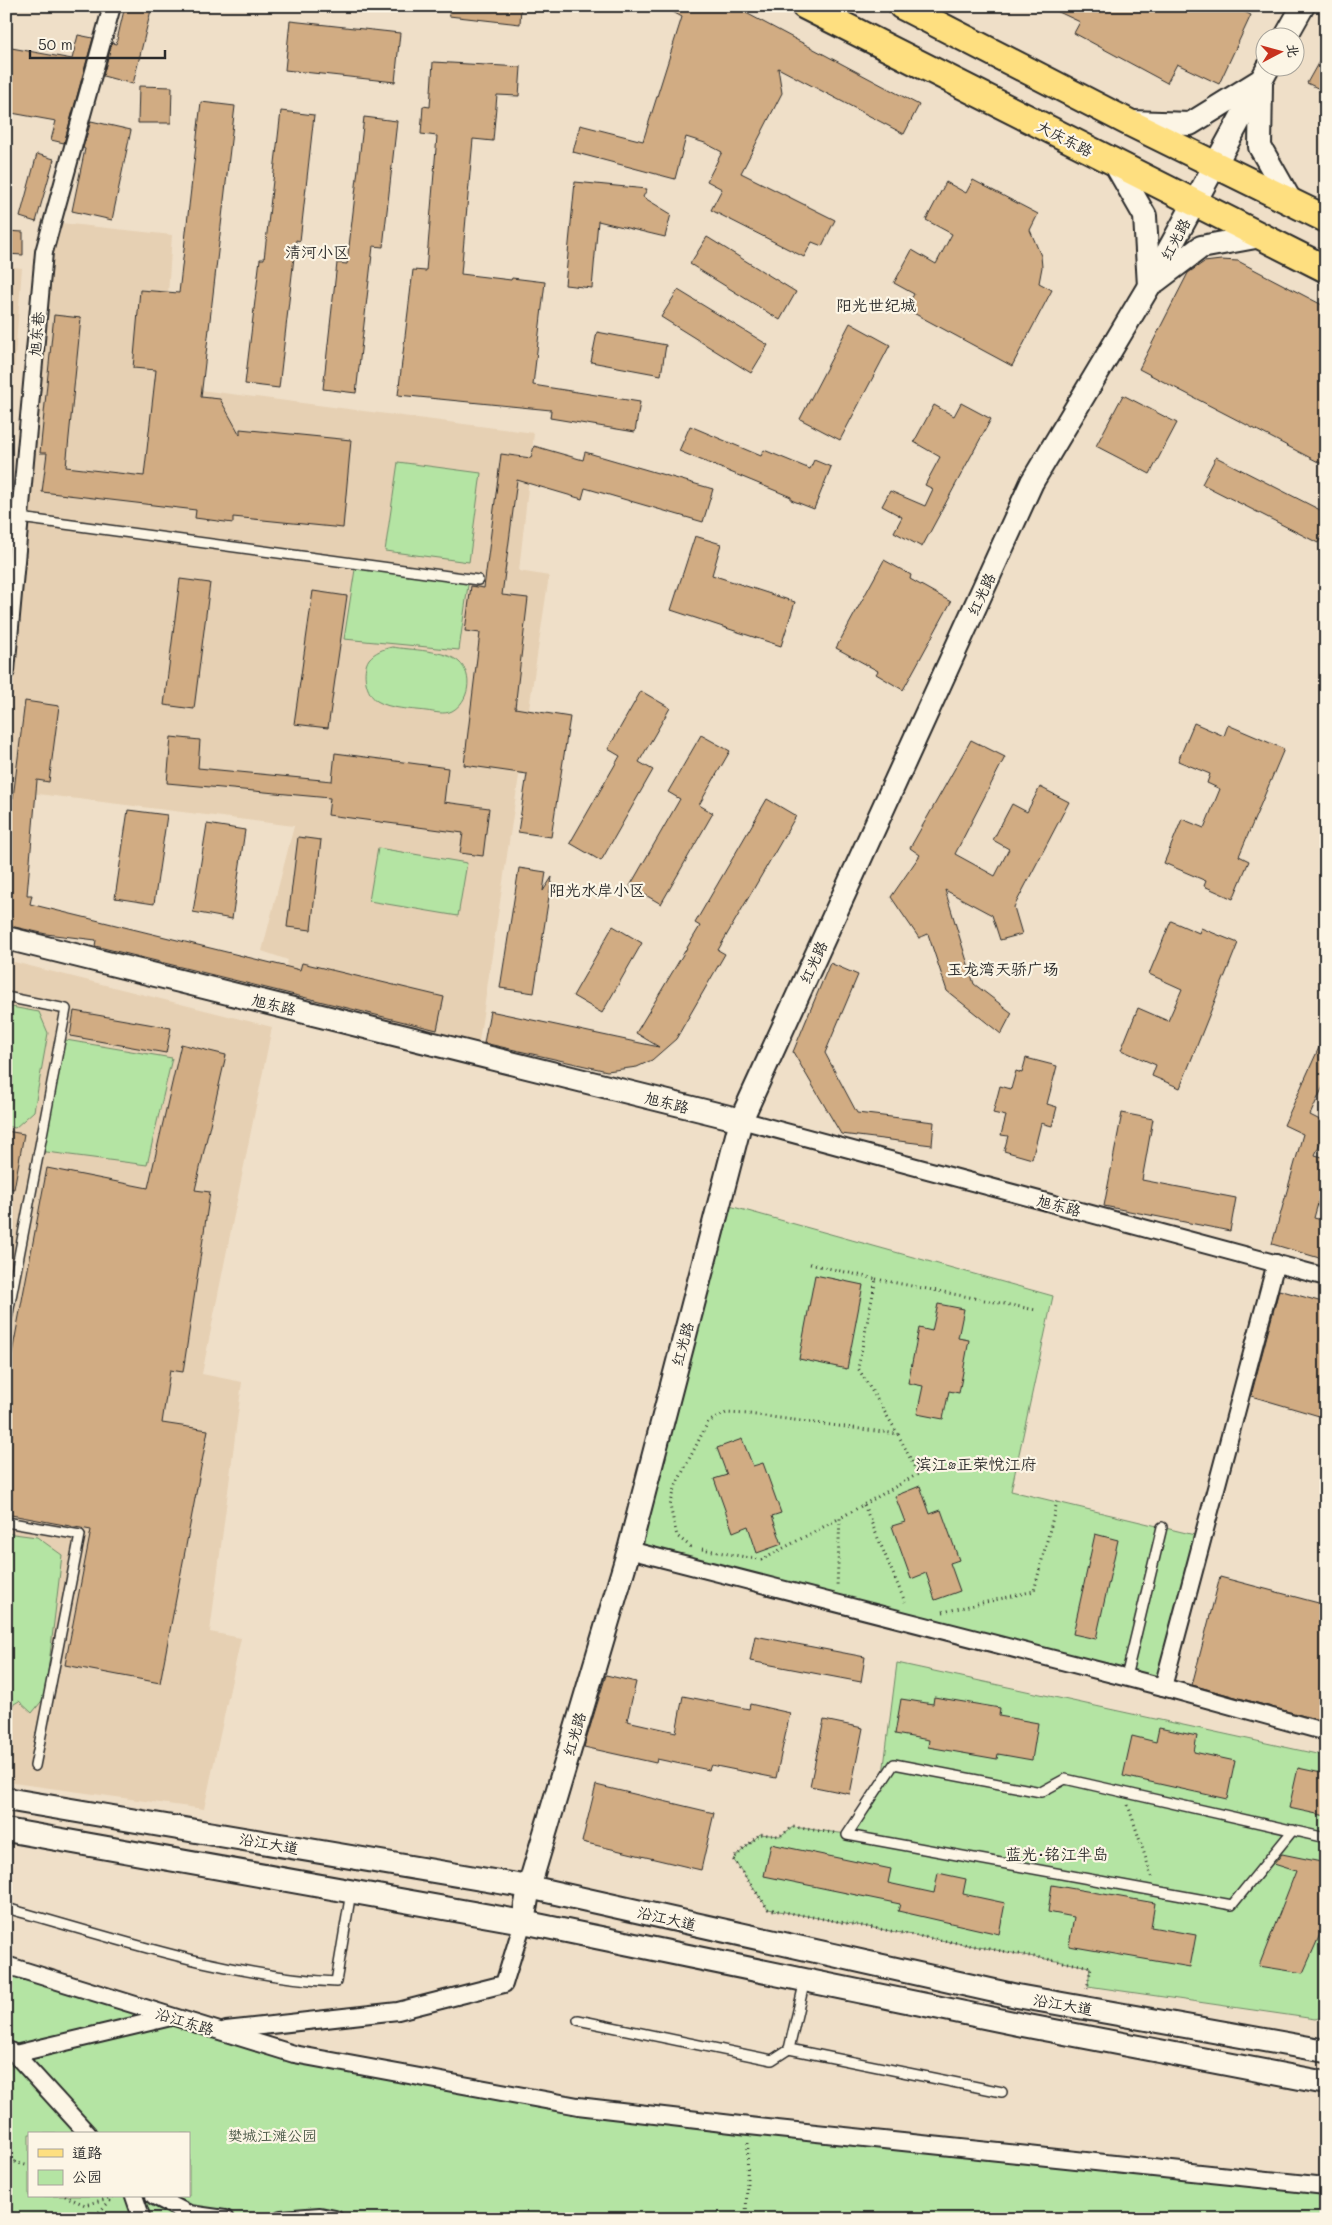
<svg xmlns="http://www.w3.org/2000/svg" width="1332" height="2225" viewBox="0 0 1332 2225" font-family="Mali,'LXGW WenKai TC',sans-serif">
  <style>
    .built { fill: #e6d0b3 }
    .green { fill: #b4e4a3; stroke: #708867; fill-rule: evenodd }
    .building { fill: #d1ac83; stroke: #2b2b2b }
    .lines { fill: none; stroke-linecap: round; stroke-linejoin: round }
    .lane-casing { stroke: #2b2b2b; stroke-width: 12 }
    .street-casing { stroke: #2b2b2b; stroke-width: 20 }
    .secondary-casing { stroke: #2b2b2b; stroke-width: 26 }
    .primary-casing { stroke: #2b2b2b; stroke-width: 30 }
    .path { stroke: #2b2b2b; stroke-width: 3; stroke-dasharray: 1 4; stroke-linecap: butt }
    .lane { stroke: #fcf5e5; stroke-width: 9 }
    .street { stroke: #fcf5e5; stroke-width: 16 }
    .secondary { stroke: #fcf5e5; stroke-width: 22 }
    .primary { stroke: #fedf80; stroke-width: 26 }
    .labels { text-anchor: middle; dominant-baseline: central; stroke-width: 4.5; stroke-linejoin: round; paint-order: stroke }
    .street-label { font-size: 15px; fill: #2b2b2b; stroke: #fcf5e5 }
    .park-label { font-size: 15px; fill: #4d5949; stroke: #fcf5e5 }
    .neighbourhood-label { font-size: 16px; fill: #2b2b2b; stroke: #fcf5e5 }
  </style>
  <rect width="100%" height="100%" fill="#efdfc8"/>
  <filter id="ink" filterUnits="userSpaceOnUse"><feTurbulence type="fractalNoise" baseFrequency=".02" numOctaves="2"/><feDisplacementMap in="SourceGraphic" scale="10" xChannelSelector="R" yChannelSelector="G"/><feConvolveMatrix kernelMatrix="1 2 1 2 8 2 1 2 1" color-interpolation-filters="sRGB"/></filter>
  <g filter="url(#ink)">
    <g class="built">
      <polygon points="61,223 172,235 162,385 534,433 519,571 549,576 478,1048 278,990 288,960 262,951 294,826 6,790 6,768 51,261"/>
      <polygon points="6,266 22,268 6,471"/>
      <polygon points="6,960 272,1027 202,1374 242,1382 210,1632 241,1638 204,1809 6,1782"/>
    </g>
    <g class="green">
      <polygon points="398,462 481,473 469,562 385,551"/>
      <polygon points="356,563 469,578 459,650 344,639"/>
      <path d="M392 647C410 650 446 650 459 662 474 675 469 702 452 711 444 715 435 712 426 711 411 709 390 709 377 701 366 694 361 671 369 659 375 652 383 649 392 647Z"/>
      <polygon points="378,848 467,863 458,916 369,901"/>
      <polygon points="6,1006 39,1012 48,1033 34,1111 15,1128 6,1126"/>
      <polygon points="60,1039 172,1058 147,1165 39,1151"/>
      <polygon points="719,1203 1053,1296 1011,1491 1203,1537 1163,1687 629,1550"/>
      <polygon points="6,1533 37,1537 62,1555 45,1697 32,1713 19,1701 6,1709"/>
      <polygon points="897,1663 1326,1756 1326,2016 1315,2019 1088,1986 1090,1967 768,1909 733,1859 760,1834 780,1836 793,1827 847,1834 882,1782"/>
      <path d="M6 1965 294 2054 523 2096 1326 2186V2219H6ZM29 2134H189V2196H29Z"/>
    </g>
    <g class="building">
      <polygon points="125,6 152,6 133,84 103,76 112,43 116,44"/>
      <polygon points="450,6 521,6 520,24 449,16"/>
      <polygon points="662,6 733,6 919,105 904,134 778,68 782,93 741,173 835,220 822,246 812,242 804,257 711,210 722,189 707,181 722,152 705,143 686,137 675,179 573,152 580,125 643,141 682,17"/>
      <polygon points="1046,6 1232,6 1251,15 1219,84 1177,64 1167,83 1074,33 1080,22"/>
      <polygon points="290,21 400,33 395,82 285,70"/>
      <polygon points="78,35 93,38 64,143 51,140 56,121 6,112 6,47 72,59"/>
      <polygon points="1326,49 1326,92 1307,83"/>
      <polygon points="433,62 521,67 519,96 497,95 493,141 473,139 461,274 511,280 512,278 545,282 533,385 640,402 635,432 550,418 551,410 398,395 413,270 426,271 437,136 421,134 423,106 430,107"/>
      <polygon points="139,86 172,87 171,123 138,123"/>
      <polygon points="201,102 235,106 201,397 220,399 240,435 240,429 351,440 343,528 233,517 233,523 195,518 196,510 42,492 47,453 40,453 54,315 81,318 66,467 144,476 156,370 133,368 140,290 179,293"/>
      <polygon points="281,111 314,115 300,241 296,240 279,388 245,384 260,259 264,259"/>
      <polygon points="364,117 397,121 383,247 373,246 356,393 323,389 337,263 347,264"/>
      <polygon points="91,121 131,130 112,220 72,211 85,149 83,148"/>
      <polygon points="37,154 54,159 36,222 20,217"/>
      <polygon points="973,180 1038,214 1030,230 1041,256 1042,267 1039,283 1052,290 1012,366 906,309 914,294 894,283 912,250 936,264 952,234 926,220 946,182 966,193"/>
      <polygon points="575,182 647,189 643,197 671,214 665,237 598,221 592,288 565,285"/>
      <polygon points="6,231 23,232 23,255 6,254"/>
      <polygon points="707,237 796,292 780,320 690,264"/>
      <polygon points="1221,260 1238,261 1326,307 1326,466 1139,369 1188,273 1204,262"/>
      <polygon points="678,290 768,345 751,373 661,317"/>
      <polygon points="850,323 890,345 840,440 800,419"/>
      <polygon points="597,332 666,345 661,375 591,362"/>
      <polygon points="1123,395 1177,423 1150,474 1096,446"/>
      <polygon points="961,403 991,419 922,547 894,532 902,517 882,506 890,491 925,506 933,489 925,485 940,457 914,442 934,405 954,416"/>
      <polygon points="690,426 761,456 764,450 810,469 814,460 831,467 814,509 791,500 791,497 679,451"/>
      <polygon points="534,446 583,460 585,452 713,489 703,522 585,488 582,499 517,480 502,595 528,598 515,708 570,717 551,837 518,832 527,774 464,765 480,633 465,631 471,586 484,588 501,454 531,458"/>
      <polygon points="1216,457 1326,513 1326,529 1318,543 1202,484"/>
      <polygon points="695,536 721,544 712,575 795,602 781,646 671,610"/>
      <polygon points="884,560 911,575 910,579 951,602 903,690 876,674 878,671 836,648"/>
      <polygon points="180,579 210,583 194,709 164,705"/>
      <polygon points="313,591 347,596 328,728 294,724"/>
      <polygon points="641,691 670,708 639,762 653,770 601,861 570,843 620,756 608,749"/>
      <polygon points="25,701 59,706 49,782 37,780 27,895 32,895 30,904 300,970 302,963 444,997 437,1030 95,946 96,940 46,934 6,925 6,797 13,798"/>
      <polygon points="1194,723 1224,736 1228,725 1284,749 1239,856 1249,861 1233,899 1204,886 1206,881 1164,863 1182,819 1204,828 1220,789 1207,783 1210,774 1178,761"/>
      <polygon points="701,735 730,751 699,805 713,813 661,904 630,886 680,799 668,792"/>
      <polygon points="171,737 200,740 198,768 332,781 335,753 448,768 444,802 489,808 483,856 460,853 463,833 328,815 330,798 167,783"/>
      <polygon points="971,740 1005,757 955,854 995,876 1009,849 993,840 1012,804 1027,812 1040,787 1069,802 1014,907 1022,934 1000,940 992,915 945,890 974,984 1012,1013 1001,1034 947,991 928,934 919,938 891,897 920,855 910,848"/>
      <polygon points="767,799 796,816 718,950 725,954 676,1039 652,1060 637,1067 607,1071 484,1043 490,1011 659,1047 636,1033 700,926 695,923"/>
      <polygon points="128,810 167,815 154,904 115,898"/>
      <polygon points="207,824 245,830 232,919 193,912"/>
      <polygon points="298,837 321,840 311,930 287,927"/>
      <polygon points="519,868 546,872 543,891 552,877 534,993 500,988"/>
      <polygon points="1171,921 1199,933 1201,928 1238,943 1180,1088 1152,1076 1156,1065 1121,1050 1138,1008 1168,1021 1182,989 1149,974"/>
      <polygon points="613,926 642,943 602,1013 573,996"/>
      <polygon points="830,963 858,975 825,1053 857,1113 934,1122 932,1145 841,1134 793,1052"/>
      <polygon points="74,1011 171,1028 166,1053 70,1036"/>
      <polygon points="1326,1032 1326,1080 1310,1115 1326,1123 1326,1130 1315,1155 1326,1158 1326,1174 1314,1218 1326,1221 1326,1260 1272,1244 1303,1134 1284,1125"/>
      <polygon points="181,1044 226,1055 195,1190 210,1192 183,1372 170,1370 162,1423 208,1430 160,1683 65,1665 91,1530 6,1514 6,1385 47,1168 148,1188"/>
      <polygon points="1026,1058 1057,1066 1047,1104 1057,1107 1052,1126 1041,1123 1032,1159 1004,1151 1008,1136 1001,1135 1006,1116 993,1113 1000,1086 1011,1089 1016,1071 1022,1073"/>
      <polygon points="1122,1113 1153,1119 1142,1180 1236,1198 1230,1231 1104,1206"/>
      <polygon points="6,1131 24,1134 14,1189 6,1188"/>
      <polygon points="815,1275 863,1285 847,1369 799,1359"/>
      <polygon points="1279,1290 1326,1303 1326,1418 1251,1396"/>
      <polygon points="938,1304 964,1309 958,1338 969,1340 959,1393 949,1391 943,1419 917,1414 923,1386 908,1383 919,1328 932,1331"/>
      <polygon points="742,1439 753,1466 763,1463 781,1513 772,1516 782,1544 757,1553 748,1526 733,1532 714,1479 727,1475 717,1448"/>
      <polygon points="920,1486 930,1514 941,1510 959,1560 950,1563 960,1591 935,1600 926,1573 911,1579 892,1526 905,1522 895,1496"/>
      <polygon points="1095,1534 1118,1540 1096,1639 1073,1634"/>
      <polygon points="1220,1577 1326,1605 1326,1722 1192,1685"/>
      <polygon points="755,1636 865,1657 861,1682 750,1661"/>
      <polygon points="606,1675 636,1682 627,1721 676,1732 683,1696 749,1709 750,1704 790,1713 776,1778 711,1765 709,1770 657,1759 656,1763 584,1747"/>
      <polygon points="934,1697 1000,1708 999,1716 1038,1723 1032,1760 998,1754 997,1759 928,1747 929,1740 895,1734 901,1699 933,1704"/>
      <polygon points="824,1720 863,1728 850,1794 810,1786"/>
      <polygon points="1159,1728 1197,1736 1194,1752 1235,1761 1227,1799 1123,1776 1132,1736 1156,1742"/>
      <polygon points="1298,1768 1326,1774 1326,1816 1289,1808"/>
      <polygon points="596,1785 714,1813 701,1870 582,1842"/>
      <polygon points="771,1844 891,1869 888,1883 934,1893 938,1873 966,1879 963,1894 1005,1903 999,1934 898,1911 900,1904 764,1876"/>
      <polygon points="1282,1854 1326,1863 1326,1921 1303,1973 1259,1966 1296,1871 1274,1864"/>
      <polygon points="1052,1885 1155,1903 1151,1927 1196,1935 1190,1967 1069,1946 1074,1917 1048,1912"/>
    </g>
    <g class="lines">
      <defs>
        <g id="lane">
          <polyline points="20,518 478,580"/>
          <polyline points="6,997 66,1009 6,1324"/>
          <polyline points="6,1522 80,1535 35,1766"/>
          <polyline points="1126,1677 1162,1527"/>
          <polyline points="1293,1830 1232,1905 847,1835 894,1764 1041,1792 1065,1779 1326,1838"/>
          <path d="M6 1908C115 1938 223 1976 336 1982L351 1892"/>
          <polyline points="578,2020 772,2060 789,2049 805,1980"/>
          <polyline points="789,2049 1002,2092"/>
        </g>
        <g id="street">
          <polyline points="6,671 44,252 112,6"/>
          <polyline points="741,1120 1326,1277"/>
          <polyline points="629,1550 1163,1687 1276,1263"/>
          <polyline points="1163,1687 1326,1732"/>
          <polyline points="6,1965 294,2054 578,2106 749,2126 1326,2186"/>
          <polyline points="226,2030 398,2011 504,1984 523,1922"/>
          <polyline points="8,2050 15,2054 88,2134"/>
          <polyline points="15,2054 171,2017"/>
          <polyline points="134,2196 142,2219"/>
          <polyline points="154,2196 189,2214 225,2219"/>
          <polyline points="281,2219 320,2216 335,2219"/>
        </g>
        <g id="secondary">
          <polyline points="1285,38 1303,6"/>
          <polyline points="1261,84 1260,147 1290,200"/>
          <polyline points="1131,122 1190,124 1261,80"/>
          <polyline points="1114,162 1145,216 1149,286"/>
          <polyline points="1156,281 1201,247 1261,236"/>
          <polyline points="6,938 741,1120"/>
          <polyline points="6,1799 529,1887 1017,1996 1326,2051"/>
          <polyline points="6,1830 523,1922 1023,2025 1326,2083"/>
          <polyline points="523,1922 529,1887 629,1550 741,1120 1032,482 1149,286 1268,68"/>
        </g>
        <g id="primary">
          <polyline points="805,6 1326,269"/>
          <polyline points="902,6 1128,122 1326,219"/>
        </g>
      </defs>
      <use href="#lane" class="lane-casing"/>
      <use href="#street" class="street-casing"/>
      <use href="#secondary" class="secondary-casing"/>
      <use href="#primary" class="primary-casing"/>
      <g class="path">
        <polyline points="810,1264 876,1279 858,1368 898,1434"/>
        <polyline points="876,1279 1036,1310"/>
        <polyline points="864,1505 905,1602"/>
        <polyline points="691,1547 677,1536 670,1506 676,1485 708,1422 726,1413 749,1414 898,1434 918,1474 840,1518"/>
        <polyline points="702,1549 761,1560 840,1518 837,1587"/>
        <polyline points="943,1612 1034,1591 1057,1502"/>
        <polyline points="1128,1805 1152,1877"/>
        <polyline points="834,1833 793,1827 780,1836 760,1834 733,1859 768,1909 1091,1967 1087,1989"/>
        <polyline points="6,2167 15,2162 29,2166"/>
        <polyline points="65,2196 85,2205 115,2196"/>
        <polyline points="92,2219 113,2198"/>
        <polyline points="746,2219 748,2142"/>
      </g>
      <use href="#lane" class="lane"/>
      <use href="#street" class="street"/>
      <use href="#secondary" class="secondary"/>
      <use href="#primary" class="primary"/>
    </g>
  </g>
  <g class="labels">
    <g class="street-label">
      <text transform="translate(1065 138) rotate(27)">大庆东路</text>
      <text transform="translate(1175 239) rotate(-62)">红光路</text>
      <text transform="translate(36 334) rotate(-85)">旭东巷</text>
      <text transform="translate(981 594) rotate(-65)">红光路</text>
      <text transform="translate(813 962) rotate(-65)">红光路</text>
      <text transform="translate(274 1004) rotate(14)">旭东路</text>
      <text transform="translate(667 1102) rotate(14)">旭东路</text>
      <text transform="translate(1059 1205) rotate(15)">旭东路</text>
      <text transform="translate(682 1344) rotate(-75)">红光路</text>
      <text transform="translate(574 1734) rotate(-74)">红光路</text>
      <text transform="translate(269 1843) rotate(10)">沿江大道</text>
      <text transform="translate(667 1918) rotate(13)">沿江大道</text>
      <text transform="translate(1063 2004) rotate(10)">沿江大道</text>
      <text transform="translate(185 2021) rotate(17)">沿江东路</text>
    </g>
    <g class="park-label">
      <text x="272" y="2135">樊城江滩公园</text>
    </g>
    <g class="neighbourhood-label">
      <text x="317" y="251">清河小区</text>
      <text x="876" y="304">阳光世纪城</text>
      <text x="597" y="889">阳光水岸小区</text>
      <text x="1003" y="968">玉龙湾天骄广场</text>
      <text x="976" y="1463">滨江•正荣悦江府</text>
      <text x="1057" y="1853">蓝光·铭江半岛</text>
    </g>
  </g>
  <rect width="1332" height="2225" fill="none" stroke="#fcf5e5" stroke-width="25"/>
  <rect x="12" y="12" width="1307" height="2200" fill="none" stroke="#2b2b2b" stroke-width="2" filter="url(#ink)"/>
  <rect x="28" y="2132" width="162" height="65" fill="#fcf5e5" stroke="#a8a49b"/>
  <rect x="38" y="2149" width="25" height="8" fill="#fedf80" stroke="#a8a49b"/>
  <text x="72" y="2158" font-size="15" fill="#2b2b2b">道路</text>
  <rect x="38" y="2170" width="25" height="15" fill="#b4e4a3" stroke="#a8a49b"/>
  <text x="72" y="2182" font-size="15" fill="#2b2b2b">公园</text>
  <g transform="translate(1280 52) rotate(84)"><circle r="24" fill="#fcf5e5" stroke="#a8a49b"/>
  <path d="M0-4L9 19L0 12L-9 19Z" fill="#c8321e"/>
  <text y="-8" font-size="14" font-weight="bold" text-anchor="middle" fill="#2b2b2b">北</text>
  </g>
  <path d="M30 50v8h135v-8" fill="none" stroke="#2b2b2b" stroke-width="2.5"/>
  <text x="38" y="50" font-size="15" fill="#2b2b2b" stroke="#fcf5e5" stroke-width="4" paint-order="stroke">50 m</text>
</svg>
